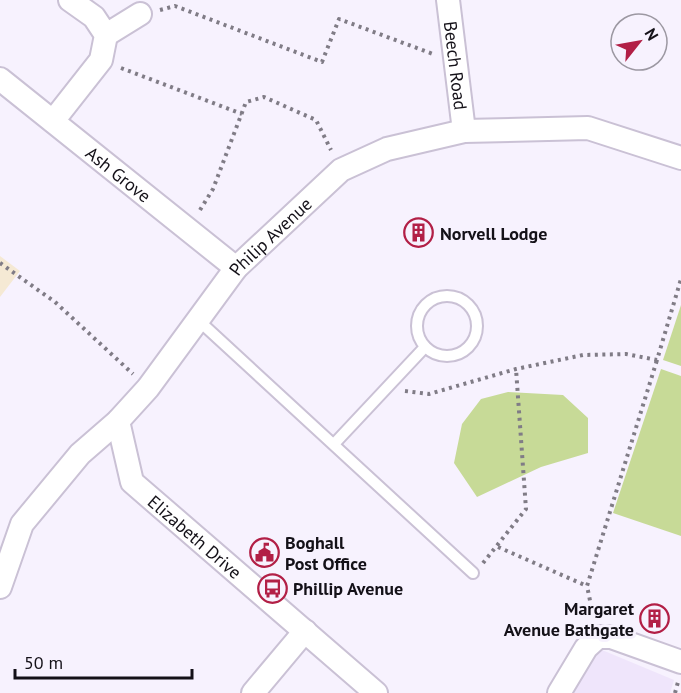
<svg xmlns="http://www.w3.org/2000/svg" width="681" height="693" viewBox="0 0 681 693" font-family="'PT Sans',sans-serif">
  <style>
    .built { fill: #efe5fb }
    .education { fill: #f5e9d4 }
    .green { fill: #c7da97 }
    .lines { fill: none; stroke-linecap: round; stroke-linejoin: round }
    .service-casing { stroke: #cac1d5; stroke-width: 14 }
    .minor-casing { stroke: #cac1d5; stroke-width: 26 }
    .path { stroke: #807c86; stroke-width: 4; stroke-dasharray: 3 4.5; stroke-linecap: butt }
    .service { stroke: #fff; stroke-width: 10 }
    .minor { stroke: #fff; stroke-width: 22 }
    .labels { text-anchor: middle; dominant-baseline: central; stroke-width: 6; stroke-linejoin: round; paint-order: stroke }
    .street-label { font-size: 18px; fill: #141118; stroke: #f7f2fe }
    .poi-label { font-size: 18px; font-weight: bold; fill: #141118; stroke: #f7f2fe; text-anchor: start }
  </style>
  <rect width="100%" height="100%" fill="#f7f2fe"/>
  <polygon class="built" points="602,650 674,680 670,693 567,693 577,675"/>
  <polygon class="education" points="0,256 20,271 0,297"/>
  <g class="green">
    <polygon points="681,305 681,366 663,360"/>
    <polygon points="661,369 681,376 681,536 613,513"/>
    <polygon points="508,392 563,395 588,418 588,453 541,467 477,497 454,463 462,424 481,399"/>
  </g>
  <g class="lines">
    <defs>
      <g id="service">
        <circle cx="447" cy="326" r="30"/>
        <polyline points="197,319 473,573"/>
        <polyline points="334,444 425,347"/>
      </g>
      <g id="minor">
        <path id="s1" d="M448 0 464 131"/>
        <polyline points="106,35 140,14"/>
        <path id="s2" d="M0 79 236 268"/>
        <polyline points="53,121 101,60 106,35 94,17 70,0"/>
        <path id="s3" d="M118 421 132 482 376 693"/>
        <path id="s4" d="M0 587 22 524 80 454 118 421 148 388 236 268 341 170 387 149 464 131 588 128 681 158"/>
        <polyline points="253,693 305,631"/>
        <polyline points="559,693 586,648 598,637 611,637 681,662"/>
      </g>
    </defs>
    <use href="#service" class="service-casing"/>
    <use href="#minor" class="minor-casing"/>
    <g class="path">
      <polyline points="160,10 175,6 322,62 339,19 433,54"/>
      <polyline points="121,68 242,114"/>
      <polyline points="200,210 213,189 246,102 264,97 316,120 331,150"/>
      <polyline points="0,263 55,302 133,374"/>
      <polyline points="405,391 429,394 516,369 583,355 626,354 657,360 681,279"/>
      <polyline points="498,547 587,586"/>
      <polyline points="483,563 526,509 516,369"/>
      <polyline points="593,615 587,586 657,360"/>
      <polyline points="675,693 678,682"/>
    </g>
    <use href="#service" class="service"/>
    <use href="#minor" class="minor"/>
  </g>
  <defs>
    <symbol id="building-ring" viewBox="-11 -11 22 22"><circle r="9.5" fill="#f7f2fe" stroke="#b21f46" stroke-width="1.5"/><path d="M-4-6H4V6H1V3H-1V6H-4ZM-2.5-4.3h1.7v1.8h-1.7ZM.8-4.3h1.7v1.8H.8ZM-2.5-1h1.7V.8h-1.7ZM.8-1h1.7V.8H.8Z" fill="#b21f46"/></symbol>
    <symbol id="civic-ring" viewBox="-11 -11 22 22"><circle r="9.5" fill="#f7f2fe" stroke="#b21f46" stroke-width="1.5"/><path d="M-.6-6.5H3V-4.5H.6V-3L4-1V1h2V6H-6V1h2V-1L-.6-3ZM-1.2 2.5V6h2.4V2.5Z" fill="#b21f46"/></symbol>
    <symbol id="bus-ring" viewBox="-11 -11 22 22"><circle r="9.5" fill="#f7f2fe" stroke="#b21f46" stroke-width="1.5"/><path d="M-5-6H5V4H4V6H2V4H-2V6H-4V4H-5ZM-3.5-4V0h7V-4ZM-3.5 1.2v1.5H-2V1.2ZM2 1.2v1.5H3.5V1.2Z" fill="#b21f46"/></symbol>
  </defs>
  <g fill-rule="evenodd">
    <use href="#building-ring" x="402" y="216" width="33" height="33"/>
    <use href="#civic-ring" x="248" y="536" width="33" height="33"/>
    <use href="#bus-ring" x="256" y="572" width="33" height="33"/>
    <use href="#building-ring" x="638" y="602" width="33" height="33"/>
  </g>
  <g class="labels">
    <g class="street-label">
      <text stroke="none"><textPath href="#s1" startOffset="66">Beech Road</textPath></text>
      <text stroke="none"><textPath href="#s2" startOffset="152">Ash Grove</textPath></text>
      <text stroke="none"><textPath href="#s4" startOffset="448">Philip Avenue</textPath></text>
      <text stroke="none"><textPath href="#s3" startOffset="146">Elizabeth Drive</textPath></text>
    </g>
    <g class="poi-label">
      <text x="440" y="233">Norvell Lodge</text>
      <text x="285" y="542">Boghall<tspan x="285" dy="21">Post Office</tspan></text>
      <text x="293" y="588">Phillip Avenue</text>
      <text x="634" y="608" text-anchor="end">Margaret<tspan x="634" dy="21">Avenue Bathgate</tspan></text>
    </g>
  </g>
  <g transform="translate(639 42) rotate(59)"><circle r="28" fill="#f7f2fe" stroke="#9c98a2" stroke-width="1.5"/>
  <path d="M0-4.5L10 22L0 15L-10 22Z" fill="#b21f46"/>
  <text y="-9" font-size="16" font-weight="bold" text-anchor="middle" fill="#141118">N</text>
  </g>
  <path d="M15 669v9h177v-9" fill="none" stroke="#141118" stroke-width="3"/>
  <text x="24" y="669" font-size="18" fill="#141118" stroke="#f7f2fe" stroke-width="4.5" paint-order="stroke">50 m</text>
</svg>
